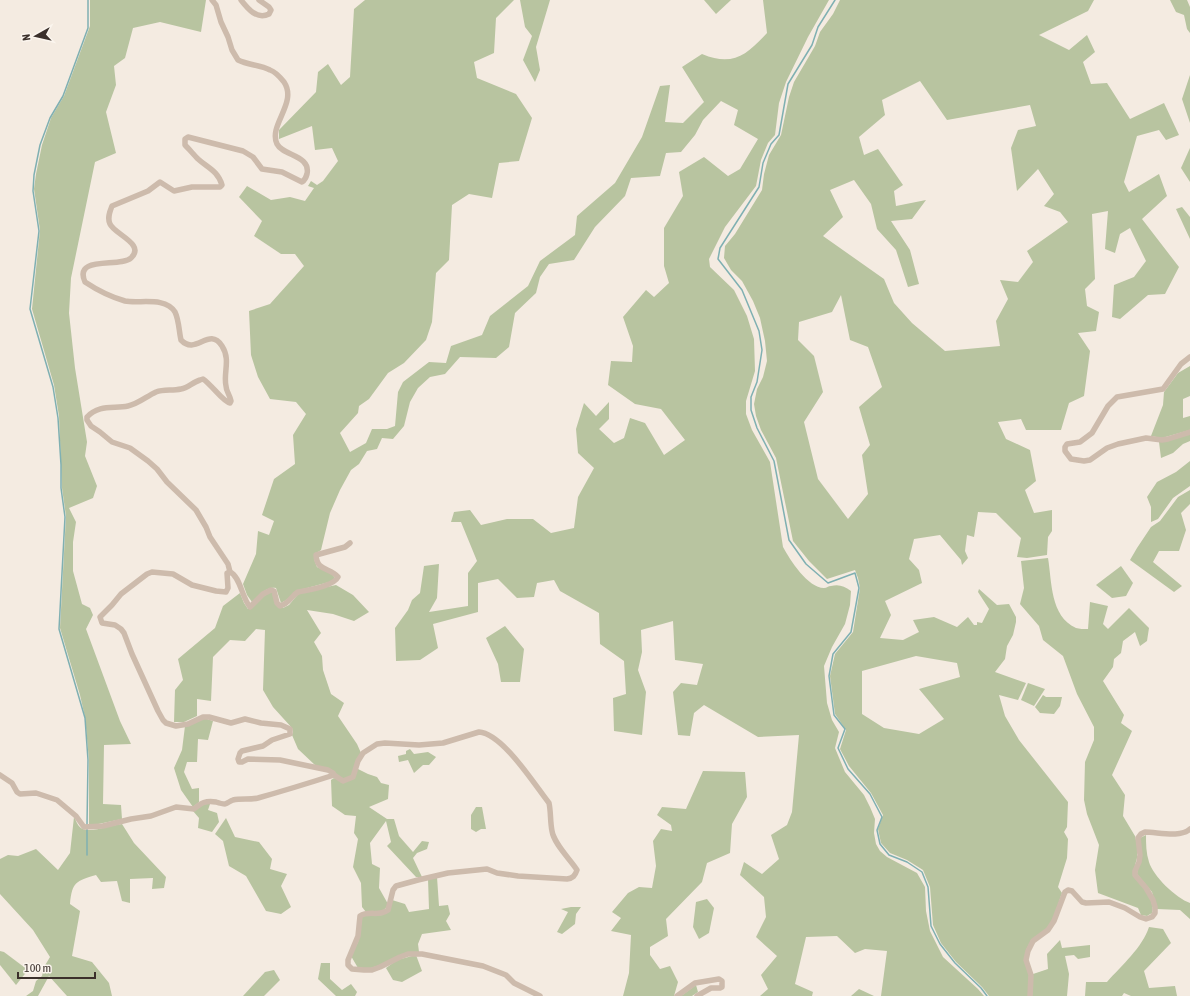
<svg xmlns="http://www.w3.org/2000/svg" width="1190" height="996" viewBox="0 0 1190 996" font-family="'Asap Condensed',sans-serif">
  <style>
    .green { fill: #b8c4a0; fill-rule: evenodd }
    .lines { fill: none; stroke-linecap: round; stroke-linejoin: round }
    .stream { stroke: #7fb0b2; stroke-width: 1.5 }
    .minor { stroke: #cdbbac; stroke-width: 5.5 }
  </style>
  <rect width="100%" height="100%" fill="#f4ebe1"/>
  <g class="green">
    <polygon points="90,0 206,0 201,32 160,22 133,28 125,58 114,66 116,85 106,112 116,153 95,162 71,278 69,313 75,368 87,442 85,456 97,486 93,498 69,508 76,522 73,542 73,571 82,604 90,608 93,615 86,629 120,721 131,744 104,745 103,804 121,805 122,819 89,826 89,760 85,717 80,695 60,628 66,516 62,488 59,416 54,385 32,309 40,230 34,189 36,174 42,145 51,118 64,96 90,26"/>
    <path d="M365 0H514L496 18 494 53 474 62 477 78 516 94 532 118 519 161 499 163 492 198 469 194 452 205 449 260 436 273 432 322 426 340 404 363 388 373 369 399 359 406 358 413 340 433 350 452 366 443 372 429H387L395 426 398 392 403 382 429 362 446 363 451 346 482 335 490 316 528 286 540 261 575 235 577 216 615 183 642 137 660 86 670 85 665 122 683 123 704 102 682 67 702 54C733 67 746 55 767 33L763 0H829L808 37 786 82 779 103 775 135 768 143 761 160 756 186 725 227 709 259 710 267 734 290 747 316 754 339 755 371 746 401V414L752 430 770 462 783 547C790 560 808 588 824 588 827 588 828 586 831 586 839 584 844 586 851 591L850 605 845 624 832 647 824 666 827 703 832 720 839 732 835 748 845 772 864 795 870 807 875 819 874 833 876 844 880 851 887 857 917 873 925 887 926 911 930 931 943 957 978 989 984 996H881L887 951 865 949 855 953 837 936 806 937 795 984 813 992 812 996H760L768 989 761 975 777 956 756 937 766 917 764 897 740 875 744 862 762 874 779 859 771 835 787 825 792 812 799 735 758 737 704 705 694 713 690 736 678 735 673 692 681 683 697 685 703 664 675 660 673 621 641 630 642 652 638 670 646 692 642 735 614 731 613 698 626 694 624 661 600 644 599 613 560 591 554 580 537 583 534 597 517 598 498 579 478 583V612L433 624 438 648 420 660 396 661 395 628 408 610 412 600 420 593 424 566 439 564 437 598 429 612 468 606V573L477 561 461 522H451L454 512 470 510 481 525 507 519H533L551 533 574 528 578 497 594 468 578 453 576 429 584 403 596 416 609 402V419L599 429 614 443 624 438 630 418 645 423 664 455 685 440 661 409 635 404 608 385 611 361 632 362 633 346 623 317 646 290 654 297 669 283 664 266V228L683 196 679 172 704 157 728 176 740 169 758 139 734 125 738 110 721 101 703 120 695 135 681 152 666 153 660 176 631 178 625 196 595 227 574 260 549 264 540 277 536 293 515 313 509 347 496 358 460 357 445 374 430 377 418 388 410 402 404 426 393 439 382 438 377 449 367 451 359 464 351 470 340 490 330 513 321 550 315 554 314 559 317 567 332 574 335 578 333 581 296 591 288 599 281 603 276 588C266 586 259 596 252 602L247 595 243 584 256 554 258 531 269 535 274 521 262 515 274 479 295 464 293 435 306 414 296 402 270 399 258 377 251 355 249 311 270 304 304 266 295 254H281L254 236 262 221 239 197 247 186 271 200 290 197 305 201 314 188 308 186 311 181 317 185 323 181 338 161 332 148 315 150 312 126 279 139V130L316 92 318 72 328 64 341 85 350 77 354 9Z"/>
    <polygon points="520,0 550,0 536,47 540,70 535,82 523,60 532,36 525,27"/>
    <polygon points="704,0 731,0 716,14"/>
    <path d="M840 0H1094L1088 11 1039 35 1069 50 1087 35 1095 52 1083 62 1091 84 1107 83 1130 119 1164 103 1179 135 1166 140 1159 130 1137 136 1124 182 1129 192 1159 174 1167 196 1142 219 1179 267 1165 294 1148 295 1120 319 1112 317 1114 285 1134 277 1146 261 1130 228 1120 234 1115 253 1105 249 1108 211 1092 214 1095 279 1085 289 1087 306 1099 312 1096 331 1078 333 1090 351 1084 396 1069 403 1061 430H1026L1021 419 998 422 1006 439 1030 450 1036 481 1025 490 1034 513 1052 510V531L1048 537 1047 555 1027 558 1017 557 1021 538 996 513 978 512 974 537 967 535 965 551 968 558 962 565 961 560 940 535 914 539 909 559 919 570 922 583 885 601 891 615 880 638 903 640 919 632 913 620 934 617 957 627 968 617 974 625H977V622L982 623 989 609 978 592 979 589 997 605 1009 604 1016 617V622L1013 635 1007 646 1005 659 995 672 1026 683 1018 700 999 695 1005 716 1019 740 1068 802 1067 827 1064 832 1068 839 1067 858 1058 887 1062 893 1052 922 1027 952 1029 975 1028 996H989L982 987 956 962 941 943 933 925 930 887 923 870 907 860 890 853 881 843 878 829 883 815 871 793 849 766 840 749 846 730 835 714 830 676 835 654 853 632 860 588 858 578 855 570 827 579 809 561 793 541 776 458 761 430 756 416 754 404 757 389 763 377 767 361 765 341 760 318 753 301 742 281 731 270 724 258 725 246 735 234 762 190 764 174 769 155 781 135 789 97 794 82 815 46 820 32 833 14ZM920 81 947 120 1030 105 1036 126 1018 130 1011 148 1017 191 1038 169 1054 194 1044 206 1060 212 1068 222 1027 251 1033 262 1018 282 1000 280 1008 299 996 321 1000 346 945 351 912 323 894 303 884 279 823 236 843 217 830 190 854 180 871 204 877 229 896 250 908 287 919 284 910 250 891 221 912 219 926 200 896 206 894 191 903 185 878 149 864 155 859 137 885 115 882 100ZM841 295 850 340 868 347 882 387 859 407 870 445 862 455 868 494 848 519 818 479 804 422 823 392 814 356 798 340 799 322 832 312ZM916 656 957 663 960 677 919 689 944 719 919 734 884 728 862 714V671Z"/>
    <polygon points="1170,0 1187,0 1190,7 1190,33 1187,29 1184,15 1176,12"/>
    <polygon points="1190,75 1190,123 1182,99"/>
    <polygon points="1190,148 1190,182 1181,168"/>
    <polygon points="1182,207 1190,217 1190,239 1176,209"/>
    <polygon points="1190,366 1190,396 1183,399 1183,418 1190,416 1190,430 1162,438 1151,436 1163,405 1164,392 1178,373"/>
    <polygon points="1190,434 1190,441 1183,444 1173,453 1161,458 1159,442"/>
    <polygon points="1190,461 1190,486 1173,498 1158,519 1151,522 1151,507 1147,497 1157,482 1176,472"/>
    <polygon points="1190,490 1190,504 1181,513 1186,530 1179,551 1159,551 1153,562 1182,586 1174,592 1130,560 1137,548 1151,527 1160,521 1178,497"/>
    <path d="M1048 558C1052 582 1050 616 1076 628 1079 629 1084 629 1088 629L1090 602 1108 606 1103 624 1108 629 1129 608 1149 628 1147 641 1140 646 1135 632 1123 641 1121 653 1114 659 1113 667 1103 681 1124 715 1121 723 1132 731 1112 775 1125 795 1123 816 1135 836 1137 844V858L1133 873C1140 884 1156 899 1152 913L1147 916 1141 915 1138 908 1098 893 1095 870 1099 845 1087 814 1084 800 1085 762 1094 740V727L1077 694 1063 656 1043 640 1039 626 1020 604 1024 588 1021 561Z"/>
    <polygon points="1121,566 1133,583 1126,596 1112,598 1096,585"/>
    <polygon points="336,585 353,595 369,612 354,621 333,614 307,610 321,633 314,642 322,656 323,670 331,694 344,703 338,716 357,744 361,753 351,776 343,780 316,766 298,749 292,735 293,732 292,728 273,707 263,690 265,630 256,629 245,641 230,640 213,657 211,701 197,699 197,716 184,722 174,722 175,690 183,680 178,659 215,628 223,606 240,593 244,603 248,609 268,593 273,593 283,608 289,605 299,593"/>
    <polygon points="505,626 524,649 520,682 501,682 498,664 486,638"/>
    <polygon points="1028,683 1045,689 1034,706 1021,700"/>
    <polygon points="1043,695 1046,697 1062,697 1060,706 1054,714 1040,713 1035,707"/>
    <polygon points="204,718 213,721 208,740 198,739 197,762 187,762 184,772 192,789 199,788 199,802 193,807 181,790 174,768 182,750 185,726"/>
    <polygon points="410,749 414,754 428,752 436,757 429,765 423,765 414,773 408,760 399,762 398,756 406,754 406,751"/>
    <path d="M358 769 368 774 377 777 381 783 389 785 388 799 369 807 387 819H394L399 836 413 852 422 841 429 842 427 849 417 853 413 858 422 877H416L387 846 391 842 386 821 370 843 372 864 380 868 379 888 388 904C384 914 376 912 366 912L362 907 361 883 353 867 358 839 354 833 356 816 345 815 332 806 331 780 334 778 345 782Z"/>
    <polygon points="703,771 745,772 747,797 732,824 730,853 707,863 702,882 666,919 668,936 650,947 650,955 660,969 670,966 678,982 674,996 623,996 629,973 631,935 611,931 621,918 612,912 628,893 639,887 652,888 656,866 653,841 661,829 672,831 671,825 657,815 662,807 686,809"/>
    <polygon points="202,804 210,804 208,810 217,813 219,822 212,832 198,828 199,818 193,811"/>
    <polygon points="476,807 482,807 486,829 481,829 476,832 471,829 471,815"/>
    <path d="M74 817C76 820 77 825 81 828 89 834 111 825 122 824L134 843 166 877 164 888 152 889 153 878 130 879V903L122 901 117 881 101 882 96 875C76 881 72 882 70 904L80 911 72 956 92 962 109 983 112 996H67L49 976 38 996H26L33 991 36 981 42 976 44 967 50 957 33 930 0 894V859L8 855 18 856 36 849 58 870 70 853Z"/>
    <polygon points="226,818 235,837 259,842 272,859 270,869 287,874 281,886 291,907 281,914 266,911 246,876 229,866 223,841 215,834"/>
    <path d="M1146 835C1146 844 1146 853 1149 862 1153 876 1176 898 1190 903V919L1180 910 1157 909 1152 892 1137 874 1140 838Z"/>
    <polygon points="437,877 439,906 448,905 450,914 446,921 451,930 422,934 418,944 419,952 371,968 358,968 351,956 358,942 362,916 383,915 392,900 405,904 409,912 429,909 428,879"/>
    <polygon points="707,899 714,908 709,933 699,939 693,927 696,902"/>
    <polygon points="571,907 581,907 576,914 575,924 562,934 557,932 568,912 561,909"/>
    <path d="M1149 927 1163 929 1171 943 1144 971 1149 988 1175 986 1177 996H1131L1124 993 1122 996H1085L1086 982H1107C1122 965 1142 948 1149 927Z"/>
    <polygon points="1060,940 1062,948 1090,945 1090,957 1078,959 1074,955 1065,956 1069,974 1067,996 1032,996 1033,974 1048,969 1047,954"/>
    <polygon points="0,951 4,952 28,970 16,985 0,965"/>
    <polygon points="416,955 422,971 402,982 393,980 386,968 397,960"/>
    <polygon points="321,963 330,963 330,979 342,990 351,984 357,992 355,996 336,996 318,979"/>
    <polygon points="274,970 280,980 264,996 243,996 265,972"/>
    <polygon points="696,985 698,992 692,996 681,996"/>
    <polygon points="859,989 874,996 851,996"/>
  </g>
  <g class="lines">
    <g class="stream">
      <polyline points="835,0 818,27 812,45 788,84 779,135 771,144 763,163 759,187 720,248 718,259 742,290 759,331 762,350 757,382 751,397 751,410 757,428 774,461 789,540 806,564 828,583 855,573 859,588 851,632 833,654 829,676 834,715 845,729 838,748 848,769 870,794 882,817 877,830 880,844 889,855 907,862 922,872 928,887 931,926 940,944 955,963 981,988 987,996"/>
      <polyline points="87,825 88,760 85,718 59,629 65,517 61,488 61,465 58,418 53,387 30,309 39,231 33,191 34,175 40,145 50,118 63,96 88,28 88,0"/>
      <polyline points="87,829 87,855"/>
    </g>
    <g class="minor">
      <path d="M212 0 216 5 221 22 228 37 232 50 238 60C248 65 260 65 270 70 276 72 280 77 284 82 298 103 268 125 277 144 283 156 311 155 307 174 306 178 305 180 302 182L282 172 262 169 253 157 243 151 188 137 185 139V145C189 149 194 155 198 159 208 168 218 171 222 185L220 187H192L174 191 160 182 148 191 112 206C110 211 107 218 110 224 114 234 146 244 131 258 120 268 73 255 85 282 97 290 111 297 125 301 139 304 165 296 175 312 179 320 179 332 181 340 196 356 209 326 222 346 231 360 223 373 226 386 226 391 230 395 231 401L230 403C223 402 212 385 203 379L200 380C193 382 188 388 181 389 172 391 164 389 156 392 147 396 138 404 128 406 114 409 99 404 87 417V420L91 426 100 432 112 442 130 448 148 461 157 469 167 482 196 510 206 527 210 537 228 564 230 572"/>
      <path d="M241 0C248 9 257 20 269 14L271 10 269 7 259 0"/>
      <polyline points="1190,357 1181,364 1163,389 1117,397 1108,406 1092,433 1080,442 1067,444 1065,447 1065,451 1071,459 1084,461 1090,460 1107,448 1118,444 1146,438 1162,440 1168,439 1190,432"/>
      <path d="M0 775 12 783 17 792 20 794 36 793 57 800 76 816 84 827 103 826 131 819 151 816 176 807 194 809C201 803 206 800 216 802 219 803 222 804 225 804 228 803 230 801 233 800 241 798 250 800 258 798 283 791 309 783 334 775L333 773 328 770 280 760 248 759 242 762H239L238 759 240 753 242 751 263 746 272 740 290 734V729L281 725 261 723 245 719 231 723 209 717H203L188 724 176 726 166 723 163 720 158 711 132 654 124 633 121 629 115 625 102 623 100 617 112 605 121 594 147 574 152 572 173 574 192 585 216 591 226 592 228 588 227 573 230 572C240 576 242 598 250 607L263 594 271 590 274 591 277 603 280 606C289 604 291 596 298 592 309 590 334 586 338 577 330 567 317 572 316 555L345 547 350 543"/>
      <path d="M334 775 343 781 353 777 358 761 363 753 377 744 385 743 419 745 443 743 479 732C503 734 534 784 549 803 551 812 550 821 552 831 554 844 570 859 577 870 575 876 573 878 567 879L518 876 497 873 487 869 448 873 418 880 396 886 393 890 388 910C378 917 369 910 360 916L358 936 348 960V965L352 969 364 970H372L380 967 400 957 408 954H422L483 966 506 975 514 983 540 996"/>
      <polyline points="677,996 695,983 719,979 722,981 722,987 720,988 711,988 697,996"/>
      <path d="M1030 996 1031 975 1026 960 1028 951 1033 941 1048 930 1054 921 1065 892 1068 890 1072 891 1082 902 1086 903 1109 902 1125 908 1140 917 1146 919 1152 917 1155 913V907L1153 900 1146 888 1135 875V871L1139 862 1140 855 1138 838 1141 834 1145 832C1158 832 1180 838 1190 829"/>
    </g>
  </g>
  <g transform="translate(36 36) rotate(262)" stroke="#fbf5ee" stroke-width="3" paint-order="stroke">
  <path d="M0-3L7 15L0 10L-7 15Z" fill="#3b302b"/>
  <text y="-6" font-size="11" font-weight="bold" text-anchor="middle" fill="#3b302b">N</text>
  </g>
  <path d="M18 972v6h77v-6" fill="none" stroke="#3b302b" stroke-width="2"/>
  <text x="24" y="972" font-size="12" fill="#3b302b" stroke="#fbf5ee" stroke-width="3" paint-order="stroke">100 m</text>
</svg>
